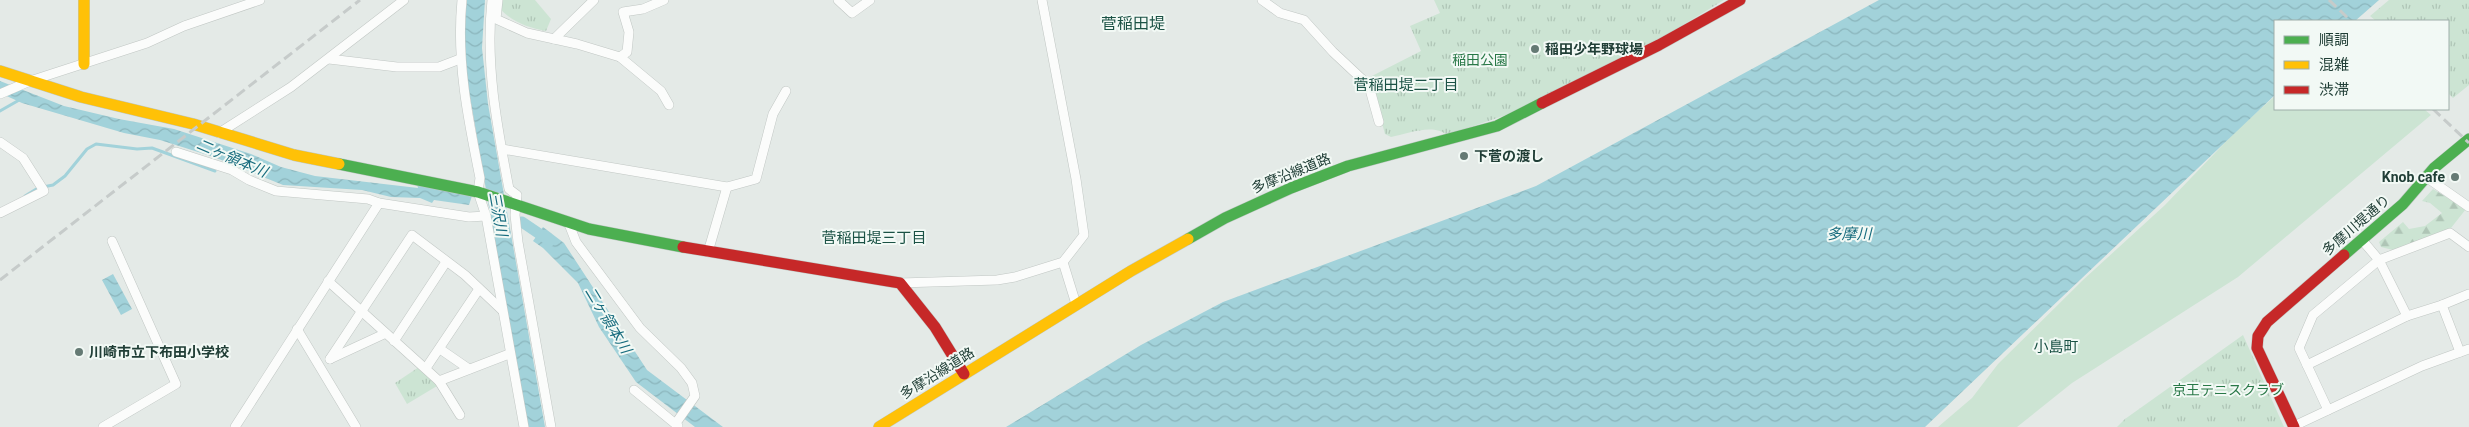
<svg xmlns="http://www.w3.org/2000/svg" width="2469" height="427" viewBox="0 0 2469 427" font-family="Roboto,'Noto Sans JP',sans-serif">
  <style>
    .green { fill: #cce4d3 }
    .forest { fill: url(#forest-firs) }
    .park { fill: url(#park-tufts) }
    .water { fill: url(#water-waves) }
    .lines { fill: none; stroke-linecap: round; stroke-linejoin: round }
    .stream { stroke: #a2d2da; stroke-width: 3 }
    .canal { stroke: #a2d2da; stroke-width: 11 }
    .street-casing { stroke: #c1c7c4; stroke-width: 10 }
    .fast-casing { stroke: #bfc8c4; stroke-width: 12 }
    .slow-casing { stroke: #bfc8c4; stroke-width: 12 }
    .jam-casing { stroke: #bfc8c4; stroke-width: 12 }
    .street { stroke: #fbfcfb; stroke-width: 9 }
    .fast { stroke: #4caf50; stroke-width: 11 }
    .slow { stroke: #ffc107; stroke-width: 11 }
    .jam { stroke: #c62828; stroke-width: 11 }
    .rail { stroke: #c6cbca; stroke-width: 3; stroke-dasharray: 10 5; stroke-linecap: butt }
    .poi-dot { fill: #657a74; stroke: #f2f9f5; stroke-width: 2 }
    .labels { text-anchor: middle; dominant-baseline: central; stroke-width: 4; stroke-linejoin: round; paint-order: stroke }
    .poi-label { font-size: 14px; font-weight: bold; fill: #203e36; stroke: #f2f9f5; text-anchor: start }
    .park-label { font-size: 14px; fill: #287847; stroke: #f2f9f5 }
    .street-label { font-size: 14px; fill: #203e36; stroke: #f2f9f5 }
    .neighbourhood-label { font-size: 15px; fill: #1b5245; stroke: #f2f9f5 }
    .water-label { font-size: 15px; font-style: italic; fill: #176c7e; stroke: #f2f9f5 }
    .quarter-label { font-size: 16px; fill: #1b5245; stroke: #f2f9f5 }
  </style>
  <defs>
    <pattern id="forest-firs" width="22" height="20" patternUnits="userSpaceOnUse" patternTransform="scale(1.25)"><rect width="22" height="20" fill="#cce4d3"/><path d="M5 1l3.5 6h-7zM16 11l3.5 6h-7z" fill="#afc5b6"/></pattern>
    <pattern id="park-tufts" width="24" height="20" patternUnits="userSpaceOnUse" patternTransform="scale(1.25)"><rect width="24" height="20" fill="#cce4d3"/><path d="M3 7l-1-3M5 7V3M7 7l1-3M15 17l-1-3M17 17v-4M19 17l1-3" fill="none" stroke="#afc5b6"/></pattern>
    <pattern id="water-waves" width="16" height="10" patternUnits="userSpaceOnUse" patternTransform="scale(1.25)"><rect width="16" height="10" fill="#a2d2da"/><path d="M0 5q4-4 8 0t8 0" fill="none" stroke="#8bb5bc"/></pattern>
  </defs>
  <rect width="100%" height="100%" fill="#e4eae7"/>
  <polygon class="green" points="2275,96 2275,109 2424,109 2431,115 2238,277 2072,383 2017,427 1938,427 1972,398 1998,364 2083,280 2165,205 2239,128"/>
  <polygon class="forest" points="2433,189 2466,209 2451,228 2393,250 2381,247 2379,242 2403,222 2409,229 2425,226 2442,213 2430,203 2422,201"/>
  <g class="park">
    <path d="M502 0H535L551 19 546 31C529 28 514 23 501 10Z"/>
    <path d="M1434 0H1724L1668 34 1509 114 1447 135C1433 123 1407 134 1391 137L1385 134 1371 84 1366 79 1421 51 1410 26 1440 13Z"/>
    <polygon points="2389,0 2469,0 2469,85 2453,98 2448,93 2448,21 2376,21 2370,16"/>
    <polygon points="2243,335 2284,427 2117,427 2125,419"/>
    <polygon points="419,367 437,386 407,404 395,383"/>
  </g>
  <g class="water">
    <polygon points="467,0 485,0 482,48 488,104 545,427 527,427 465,68 463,32"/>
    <polygon points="1879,0 2379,0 2355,21 2275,21 2275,95 1925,427 1006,427 1141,345 1223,302 1536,186"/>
    <polygon points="0,81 64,106 119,119 174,129 251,154 281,167 315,176 418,188 417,184 472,196 469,205 434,200 432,203 420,198 391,197 362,190 283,185 214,157 160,140 124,133 22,103 0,93"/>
    <polygon points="543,227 564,243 647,370 723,427 695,427 636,382 599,327 578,283 543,248 533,241"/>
    <polygon points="113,274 132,309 121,315 102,280"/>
  </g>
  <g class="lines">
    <g class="stream">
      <polyline points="0,111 21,99"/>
      <polyline points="25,196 38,188 53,185 65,176 87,149 96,144 137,149 152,148 215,171"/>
    </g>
    <polyline class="canal" points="522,222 550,241"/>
    <defs>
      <g id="street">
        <path d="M462 0C456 60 468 119 480 178L478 192 486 216 524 427"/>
        <path d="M492 0C485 64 497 126 509 189L517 195 515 215 518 242 551 427"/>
        <polyline points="498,0 496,19 527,33 577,44 620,57 661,91 669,105"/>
        <polyline points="838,0 852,13 870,0"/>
        <polyline points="1262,0 1280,13 1304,20 1333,52 1364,81 1369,86 1379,122"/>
        <polyline points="554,39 594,0"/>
        <polyline points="620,57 627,52 629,32 623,12 643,9 664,0"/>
        <polyline points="329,59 397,67 439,67 460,59"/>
        <polyline points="0,94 30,81 147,43 184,26 260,0"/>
        <polyline points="219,133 291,87 404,0"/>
        <polyline points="0,142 23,158 44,191 0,213"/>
        <polyline points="502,149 727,187 756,179 773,114 786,91"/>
        <polyline points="176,152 232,170 249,180 276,191 368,199 379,203 469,217 486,216"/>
        <polyline points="2426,177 2469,207"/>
        <polyline points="569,224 576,242 640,328 681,368 692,383 695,396 676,423"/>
        <polyline points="708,252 727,187"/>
        <polyline points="1063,262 1076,304"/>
        <polyline points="328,281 439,381 460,415"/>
        <polyline points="900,283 997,280 1015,277 1063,262 1084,235 1076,179 1042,0"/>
        <polyline points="2407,316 2442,305"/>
        <polyline points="297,329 356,427"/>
        <polyline points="394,341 446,262"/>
        <polyline points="440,349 469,369"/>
        <polyline points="2460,352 2442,305 2469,294"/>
        <polyline points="330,359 412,235 465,275 502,310"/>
        <polyline points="330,359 384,334"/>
        <polyline points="2307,365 2407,316 2379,260 2362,240"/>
        <polyline points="426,368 479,289"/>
        <polyline points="439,381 509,354"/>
        <polyline points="634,390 678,426"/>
        <polyline points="2328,410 2299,348 2313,315 2379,260 2450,233 2469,247"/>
        <polyline points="2294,426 2422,366 2469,349"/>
        <polyline points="103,427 176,384 112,241"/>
        <polyline points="235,427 379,203"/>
      </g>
      <g id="fast">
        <polyline points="339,164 478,192 589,229 683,247"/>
        <polyline points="1188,239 1225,218 1291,188 1348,166 1497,126 1542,103"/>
        <polyline points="2344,255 2403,204 2434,168 2469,139"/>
      </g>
      <g id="slow">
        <polyline points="84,0 84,64"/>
        <polyline points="0,71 81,97 193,124 294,155 339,164"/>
        <polyline points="879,427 1131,271 1188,239"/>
      </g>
      <g id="jam">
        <polyline points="1542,103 1659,45 1740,0"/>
        <polyline points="683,247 900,283 935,327 964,374"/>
        <polyline points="2294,427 2257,348 2258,336 2267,322 2344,255"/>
      </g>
    </defs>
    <use href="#street" class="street-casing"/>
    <use href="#fast" class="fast-casing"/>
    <use href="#slow" class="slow-casing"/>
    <use href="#jam" class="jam-casing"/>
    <use href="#street" class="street"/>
    <use href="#fast" class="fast"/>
    <use href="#slow" class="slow"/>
    <use href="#jam" class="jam"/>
    <g class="rail">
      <polyline points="2329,0 2351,21"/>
      <polyline points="2433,109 2469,143"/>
      <polyline points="0,280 360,0"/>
    </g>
  </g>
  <g class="poi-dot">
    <circle cx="1535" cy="49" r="5"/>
    <circle cx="1464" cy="156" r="5"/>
    <circle cx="2455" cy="177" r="5"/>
    <circle cx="79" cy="352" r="5"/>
  </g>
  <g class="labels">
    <g class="poi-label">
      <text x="1545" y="49">稲田少年野球場</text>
      <text x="1474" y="156">下菅の渡し</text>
      <text x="2445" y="177" text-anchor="end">Knob cafe</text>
      <text x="89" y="352">川崎市立下布田小学校</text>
    </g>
    <g class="park-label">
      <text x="1480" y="60">稲田公園</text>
      <text x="2228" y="390">京王テニスクラブ</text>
    </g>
    <g class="street-label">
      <text transform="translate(1291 173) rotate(-22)">多摩沿線道路</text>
      <text transform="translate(2356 225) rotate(-41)">多摩川堤通り</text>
      <text transform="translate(937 373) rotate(-32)">多摩沿線道路</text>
    </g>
    <g class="neighbourhood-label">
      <text x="1406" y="85">菅稲田堤二丁目</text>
      <text x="874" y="238">菅稲田堤三丁目</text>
      <text x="2056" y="347">小島町</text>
    </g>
    <g class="water-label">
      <text transform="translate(232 158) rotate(23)">二ヶ領本川</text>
      <text transform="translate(498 214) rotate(80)">三沢川</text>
      <text x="1849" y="234">多摩川</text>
      <text transform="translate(608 320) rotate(59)">二ヶ領本川</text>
    </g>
    <g class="quarter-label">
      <text x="1133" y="23">菅稲田堤</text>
    </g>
  </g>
  <rect x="2274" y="20" width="175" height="90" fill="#f2f9f5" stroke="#9eaea9"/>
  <rect x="2284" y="36" width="25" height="8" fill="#4caf50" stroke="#9eaea9"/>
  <text x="2319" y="45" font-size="15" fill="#203e36">順調</text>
  <rect x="2284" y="61" width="25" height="8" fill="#ffc107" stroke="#9eaea9"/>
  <text x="2319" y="70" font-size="15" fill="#203e36">混雑</text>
  <rect x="2284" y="86" width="25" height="8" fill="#c62828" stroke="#9eaea9"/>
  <text x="2319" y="95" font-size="15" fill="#203e36">渋滞</text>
</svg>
